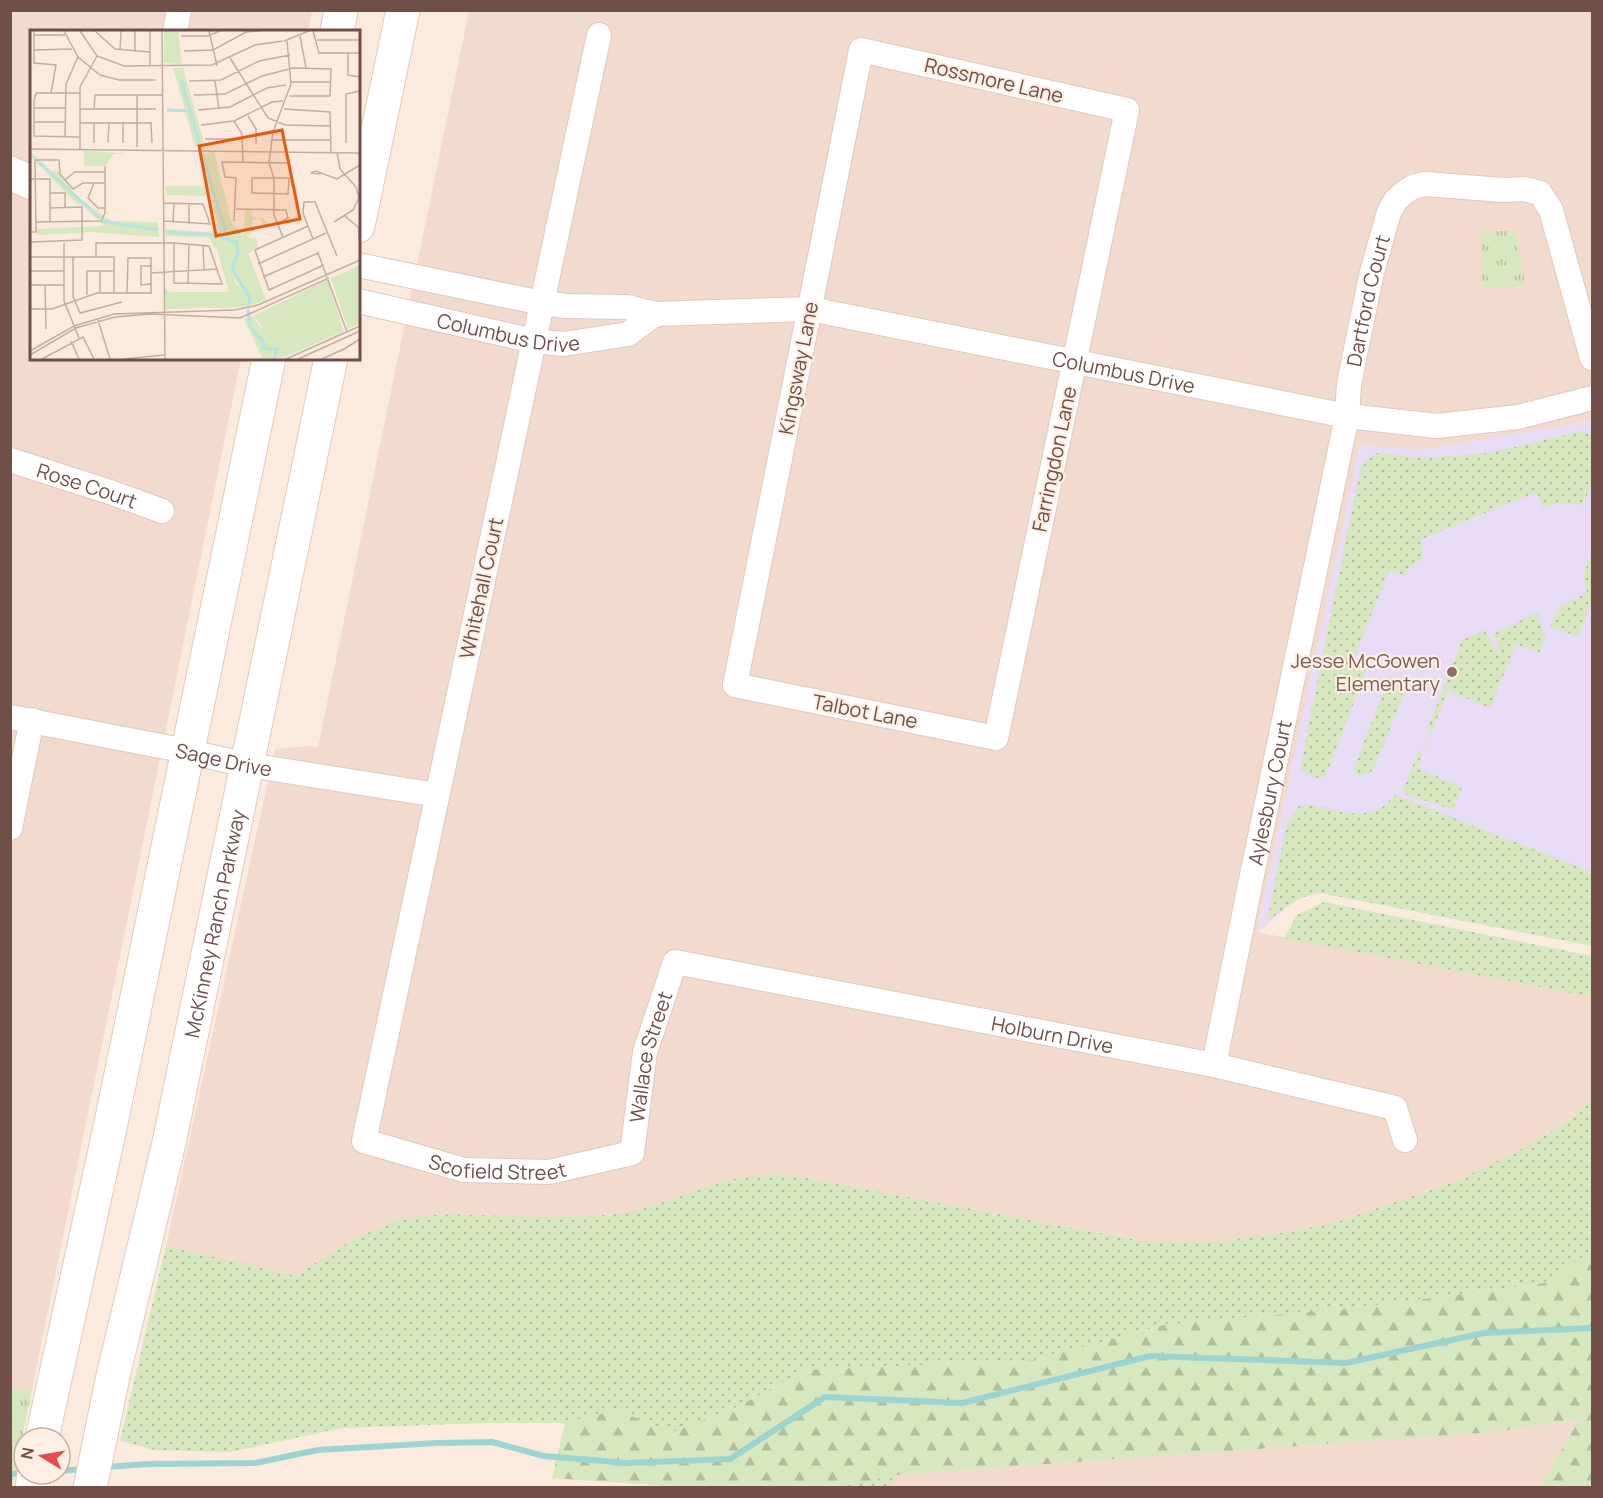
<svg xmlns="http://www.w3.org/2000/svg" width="1603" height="1498" viewBox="0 0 1603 1498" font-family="Manrope,sans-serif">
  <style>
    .residential { fill: #f2dbce }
    .education { fill: #e8dcf7 }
    .grass { fill: url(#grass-dots) }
    .forest { fill: url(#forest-firs) }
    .park { fill: url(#park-tufts) }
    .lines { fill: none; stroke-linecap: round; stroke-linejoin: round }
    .stream { stroke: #9cd4d2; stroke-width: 6 }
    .street-casing { stroke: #e0c8bf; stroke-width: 26 }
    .secondary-casing { stroke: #e5c8bc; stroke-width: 35 }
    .street { stroke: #fff; stroke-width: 24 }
    .secondary { stroke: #fff; stroke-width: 33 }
    .education-dot { fill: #8d6e63; stroke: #feefe5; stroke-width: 2 }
    .labels { text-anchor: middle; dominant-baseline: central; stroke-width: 4.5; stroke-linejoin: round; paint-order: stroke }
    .street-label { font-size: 20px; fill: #704f48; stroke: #feefe5 }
    .education-label { font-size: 20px; fill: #785e54; stroke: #feefe5; text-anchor: end }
    .inset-river { fill: none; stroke: #b5e3e1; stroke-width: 3 }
    .inset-road { fill: none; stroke: #c3ada3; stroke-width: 1.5 }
    .view { fill: #e8590c; fill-opacity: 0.15; stroke: #e8590c; stroke-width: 3 }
    .inset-edge { fill: none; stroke: #704f48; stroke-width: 3 }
  </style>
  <defs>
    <pattern id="grass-dots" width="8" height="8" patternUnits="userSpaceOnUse" patternTransform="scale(1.5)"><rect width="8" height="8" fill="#d7e7bf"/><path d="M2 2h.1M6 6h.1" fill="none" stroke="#b3be9d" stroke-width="1.8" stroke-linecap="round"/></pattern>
    <pattern id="forest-firs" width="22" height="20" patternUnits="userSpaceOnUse" patternTransform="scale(1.5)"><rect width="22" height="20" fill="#d7e7bf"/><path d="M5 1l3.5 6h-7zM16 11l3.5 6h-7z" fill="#b3be9d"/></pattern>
    <pattern id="park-tufts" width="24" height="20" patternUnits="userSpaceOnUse" patternTransform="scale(1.5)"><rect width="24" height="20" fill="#d7e7bf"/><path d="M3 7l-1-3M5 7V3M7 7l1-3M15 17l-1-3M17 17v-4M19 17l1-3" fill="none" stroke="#b3be9d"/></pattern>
  </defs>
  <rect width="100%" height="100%" fill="#fbebdf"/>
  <g class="residential">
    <polygon points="10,11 312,11 308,31 32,32 32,358 241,359 32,1390 10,1388"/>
    <polygon points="469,11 1592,11 1592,421 1420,450 1360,446 1257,932 1592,997 1592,1099 1562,1125 1516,1152 1454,1182 1337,1222 1281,1233 1214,1242 1144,1241 785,1174 749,1176 719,1182 671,1200 625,1213 593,1216 397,1220 354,1239 310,1266 298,1276 166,1246 275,749 309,746 318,747"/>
    <polygon points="1581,1419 1539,1487 892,1488 895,1475 1494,1432"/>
  </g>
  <polygon class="education" points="1592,421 1592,946 1321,893 1308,894 1294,901 1257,933 1360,445 1420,450"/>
  <g class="grass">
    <path d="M1581 431 1592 436C1592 459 1597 486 1581 505L1559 503 1543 508 1536 492 1420 540 1424 557C1416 561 1409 567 1405 575L1389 571 1353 660 1367 668 1327 773 1323 778C1314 778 1307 775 1300 769L1361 465 1377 453 1424 458 1489 453Z"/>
    <polygon points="1592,554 1592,601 1578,637 1550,626 1560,606 1587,593 1583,575"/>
    <path d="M1537 612 1546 638 1539 653 1516 644 1490 708 1448 691 1417 768 1462 787 1453 810 1402 793 1418 752 1422 753 1431 732 1427 730 1462 640 1485 630 1495 649H1499C1499 644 1495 639 1494 634Z"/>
    <polygon points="1390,676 1408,684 1373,770 1367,774 1358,776 1353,770"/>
    <path d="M1395 795 1592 872V946L1321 893C1298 895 1285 909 1267 921L1287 822 1300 805C1326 804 1351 820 1377 810 1383 808 1390 800 1395 795Z"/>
    <polygon points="1324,902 1592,956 1592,997 1284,938 1297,915"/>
    <polygon points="1592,1099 1592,1251 1545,1283 1363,1307 1164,1325 1035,1360 807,1370 737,1407 672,1433 616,1410 565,1423 486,1423 342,1428 230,1452 155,1450 120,1441 166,1246 297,1276 310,1266 354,1239 397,1220 442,1214 545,1217 593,1216 625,1213 671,1200 719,1182 749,1176 785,1174 1143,1241 1214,1242 1281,1233 1337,1222 1454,1182 1516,1152 1562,1125"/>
    <polygon points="895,1475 892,1487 835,1487"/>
  </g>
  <polygon class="forest" points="1592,1251 1592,1487 1539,1487 1580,1419 1494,1432 895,1475 835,1488 695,1488 552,1478 565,1423 616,1410 672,1432 737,1407 807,1370 1035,1360 1164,1325 1363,1307 1545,1283"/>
  <g class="park">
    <polygon points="1481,231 1515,231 1526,286 1481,288"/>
    <polygon points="11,1388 32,1390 12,1488 10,1487"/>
  </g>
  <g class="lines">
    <g class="stream">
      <polyline points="105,1467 148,1464 255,1463 318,1450 437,1443 492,1442 544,1456 627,1463 730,1459 825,1397 962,1403 1150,1356 1346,1363 1484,1333 1592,1328"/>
      <polyline points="60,1471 83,1469"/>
      <polyline points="10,1474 24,1473"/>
    </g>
    <defs>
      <g id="street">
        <polyline points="175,32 179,10"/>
        <path id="s1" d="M599 35 364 1141 464 1170 549 1172 632 1153 645 1052 675 962 1214 1065 1395 1108 1405 1140"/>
        <polygon points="861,50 1127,110 996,738 735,685"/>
        <path id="s2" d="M358 265 542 303 567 306 627 307 655 314 810 309 1347 416 1437 426 1518 417 1592 398"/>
        <path id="s3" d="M358 301 534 341 564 344 628 334 655 314"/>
        <path id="s4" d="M10 460 110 492 162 511"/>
        <path id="s5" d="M10 717 171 748 248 765 437 795"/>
        <polyline points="10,828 32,720"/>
        <path id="s6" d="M1214 1065 1251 880 1347 416 1349 384 1371 276 1389 212 1396 200 1405 192 1413 187 1425 184 1503 190 1524 189 1540 193 1551 210 1592 358"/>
      </g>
      <g id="secondary">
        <polyline points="337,32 341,10"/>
        <polyline points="10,173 32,183"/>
        <polyline points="358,226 403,10"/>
        <polyline points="42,1438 111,1123 269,358"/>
        <polyline points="32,1488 34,1474"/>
        <path id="s7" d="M90 1488 113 1376 169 1143 331 358"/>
      </g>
    </defs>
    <use href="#street" class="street-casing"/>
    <use href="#secondary" class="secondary-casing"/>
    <use href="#street" class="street"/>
    <use href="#secondary" class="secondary"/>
  </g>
  <circle class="education-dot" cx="1452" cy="672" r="6"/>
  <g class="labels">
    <g class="street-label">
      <text transform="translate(994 80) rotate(13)">Rossmore Lane</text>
      <text stroke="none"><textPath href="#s6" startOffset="780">Dartford Court</textPath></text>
      <text stroke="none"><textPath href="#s3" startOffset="154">Columbus Drive</textPath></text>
      <text transform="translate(798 368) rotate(-79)">Kingsway Lane</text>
      <text stroke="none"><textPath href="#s2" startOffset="777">Columbus Drive</textPath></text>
      <text transform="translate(1054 459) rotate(-78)">Farringdon Lane</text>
      <text stroke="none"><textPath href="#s4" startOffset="81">Rose Court</textPath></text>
      <text transform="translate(481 588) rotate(-78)">Whitehall Court</text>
      <text transform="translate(865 711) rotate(11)">Talbot Lane</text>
      <text stroke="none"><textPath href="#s5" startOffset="218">Sage Drive</textPath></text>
      <text stroke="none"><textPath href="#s6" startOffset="278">Aylesbury Court</textPath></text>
      <text stroke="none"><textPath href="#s7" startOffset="578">McKinney Ranch Parkway</textPath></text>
      <text stroke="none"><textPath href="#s1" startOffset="1986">Holburn Drive</textPath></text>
      <text stroke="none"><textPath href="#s1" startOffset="1503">Wallace Street</textPath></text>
      <text stroke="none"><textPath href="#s1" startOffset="1268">Scofield Street</textPath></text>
    </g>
    <g class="education-label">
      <text x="1440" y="660">Jesse McGowen<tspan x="1440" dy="23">Elementary</tspan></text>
    </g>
  </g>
  <g transform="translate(30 30)">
    <rect width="330" height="330" fill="#fbebdf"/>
    <path d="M54 121 93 123V124H84L75 136H54ZM184 122 202 194 214 204 215 180 221 181 223 187 232 188 242 196 234 195 229 188 222 190 223 202 217 207 227 210 228 217 217 224 197 200 179 153 173 124ZM136 156H176L180 166 136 165ZM197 215 205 252 213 261V277L135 279V258L139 262H199L187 219 192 220ZM330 235V293L318 299 301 248ZM297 250 314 301 255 327V304L276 302 283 294 258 282 246 284V311L223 286Z" fill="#d7e7bf"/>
    <path d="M0 121 20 141H28L45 164 73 186 82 191 128 192 129 207 59 202 7 205V199L74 196 53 175 47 174 0 126ZM176 147 184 160 197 200 211 217 209 237 214 252 225 265 219 276 213 277V261L195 233 201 230 197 216 192 220 184 218 180 208 135 206V199L190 203ZM258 282 280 286 282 297 274 303 255 304V327L233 329 214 289 223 286 230 297 243 299 246 310V284Z" fill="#d7e7bf"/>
    <path d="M134 1H148L152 34 134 33ZM143 38H153L175 116H165ZM211 217 218 223 236 270 219 276 225 265 214 252 209 237Z" fill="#d7e7bf"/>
    <path class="inset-river" d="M151 49 171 119M137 80 158 81M172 124 197 207M9 132 69 188M73 191 128 200M136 202 183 205 206 212 208 221 202 239 220 268 219 274M218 279 220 297 234 313 233 318 247 319 244 329"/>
    <path class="inset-road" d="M4 1V33L26 35 21 63M34 1 48 27 70 45 89 50H126M50 1 67 26 94 36 182 35 225 15 253 11M65 1 85 19 120 22M105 1V22M132 1 135 329M179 1 187 36M283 1 289 23H330M4 5H35M151 6H178L190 1M270 6 276 38M287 10H330M254 11 279 1M4 20 42 19M90 20 91 1M154 21 183 20 216 2 229 1M318 23V45L330 47M200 28 238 88 255 95 301 96M120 36V1M159 51 191 50 229 31 260 25M185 51 189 79M261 52H301M164 65 195 64 232 46 263 38 301 39 300 66H259M4 78H35M50 79H126M64 79 65 65H133M254 79 300 82 301 123M168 80 200 77 237 58 256 55M218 86 226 99V114M204 91 212 104 213 133M4 92H35M50 93H121L122 113M171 95 204 91 242 72 253 71M35 107 36 54 48 27M49 107 4 106V71L6 63H50M175 109H212M241 110H301M78 112 79 93M64 113V93M93 113V93M316 113V64L330 61M107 117V65M0 119 330 123M50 120V57L67 26M291 144 281 143 286 141 307 149 330 135M222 148H259L258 164 222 163ZM0 149H20V192M35 150 45 142H75M64 153 58 168 68 178H75M20 163H35V178M134 173 173 174 180 194 134 191M159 173V194M206 179 256 180 258 188 248 194M315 186 329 198V209M204 191 206 148 195 147 192 132 257 133M6 192 71 191 75 183V136M143 192 144 173M304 192 323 180 329 168 326 157 310 139 307 122M278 196 225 220 239 260 294 235M0 202H6L5 130H29L30 144 43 159 53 153H75M253 207 244 185V148L239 133 243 102 261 54 257 11M283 209 273 183 274 172H285L307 226M0 212 52 210V177L20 178M34 213V271L49 308M173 215 174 240M0 227H84V263M43 227V266L50 283 92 272M66 227V213H144L179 216 192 254 144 253V213M228 234 296 203M0 241H34M121 243 187 239M233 247 288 223 317 302M121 254 111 255V236H121M158 254 159 214M0 255H34M15 255 16 299M70 262V241M57 265V241H84M0 279H22L67 263H121V228H98L97 263M68 290 80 329M41 311 49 329M0 321 44 296 84 284 205 280 228 275 330 230M311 321 330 309M0 325 46 298 85 287 120 284 210 288 299 248M12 329 53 307 64 329M94 329 134 325M256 329 330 296M268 329 330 301M292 329 314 319"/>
    <path class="view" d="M252 100 270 189 186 206 169 116Z"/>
    <rect width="330" height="330" class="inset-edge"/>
  </g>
  <rect width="1603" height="1498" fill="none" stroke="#704f48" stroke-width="24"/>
  <g transform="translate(42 1456) rotate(281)"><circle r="28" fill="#feefe5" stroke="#c5afa6" stroke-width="1.5"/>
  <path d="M0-4.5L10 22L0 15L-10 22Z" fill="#e14d48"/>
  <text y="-9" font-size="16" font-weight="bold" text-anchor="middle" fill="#704f48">N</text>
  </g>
</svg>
